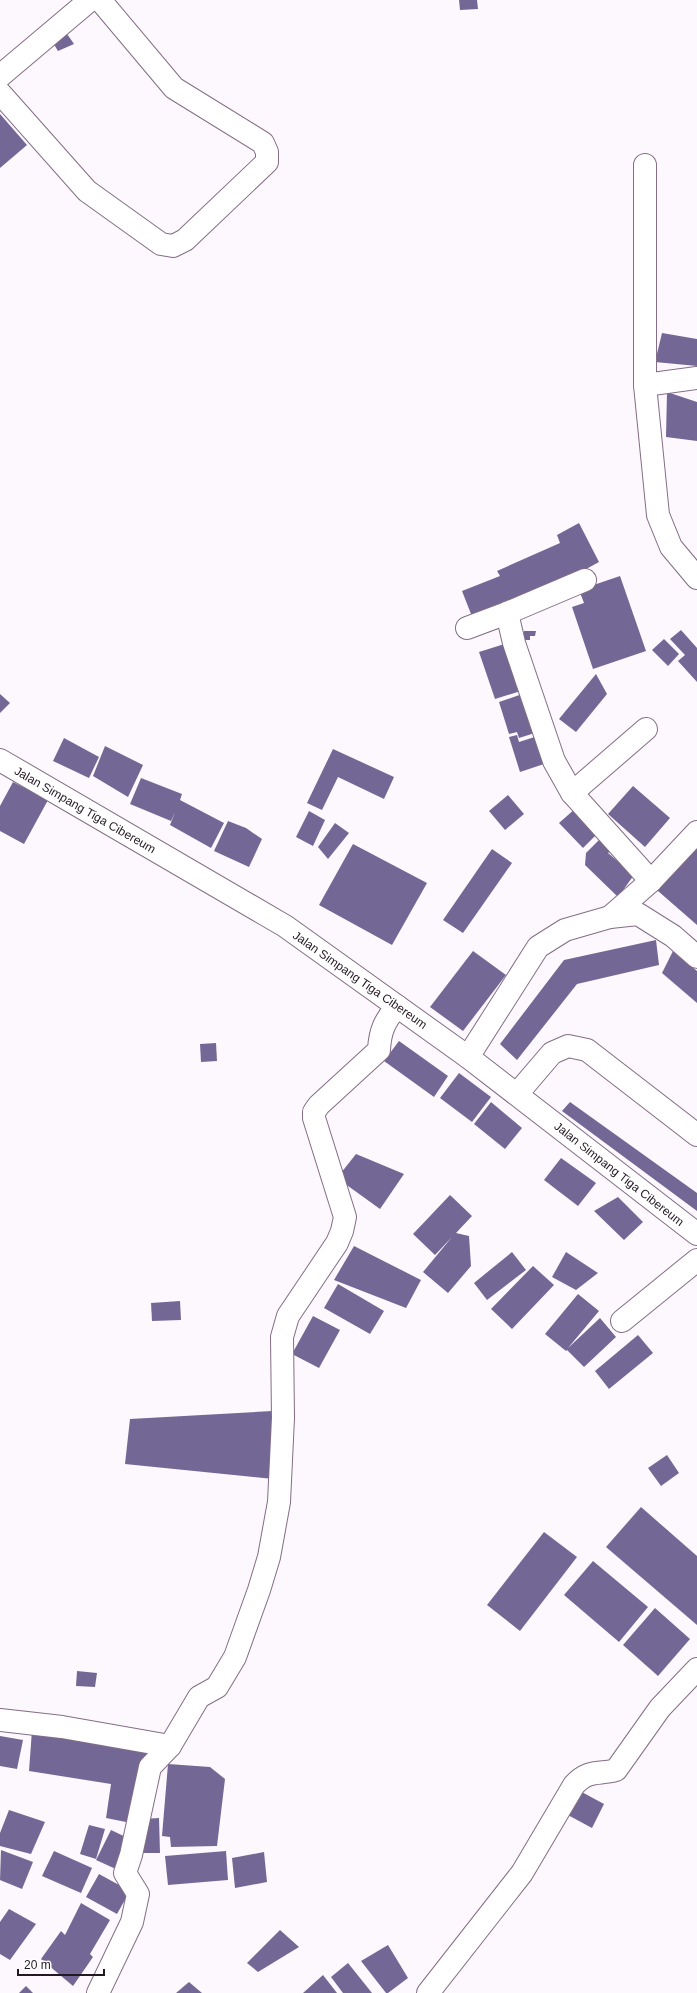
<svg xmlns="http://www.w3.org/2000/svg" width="697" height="1993" viewBox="0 0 697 1993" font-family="Arial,sans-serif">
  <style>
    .building { fill: #736895 }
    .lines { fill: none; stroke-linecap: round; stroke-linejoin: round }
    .minor-casing { stroke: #846d86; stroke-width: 24 }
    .minor { stroke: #fff; stroke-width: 22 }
    .labels { text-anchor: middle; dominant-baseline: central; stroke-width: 4; stroke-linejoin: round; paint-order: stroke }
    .street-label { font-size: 12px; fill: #231923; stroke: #fff }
  </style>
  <rect width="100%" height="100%" fill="#fdf8fd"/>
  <g class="building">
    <polygon points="459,0 477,0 478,9 460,10"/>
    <polygon points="65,31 74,44 58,51 50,38"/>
    <polygon points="0,114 27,145 0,168"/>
    <polygon points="662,333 697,339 697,366 655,362"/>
    <polygon points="667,392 697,402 697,441 666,437"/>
    <polygon points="579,523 599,562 577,574 576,572 473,619 462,591 500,576 497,571 560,543 557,535"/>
    <polygon points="620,576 646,651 593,669 572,607 584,603 579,590"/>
    <polygon points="681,630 697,648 697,682 678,661 685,655 670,639"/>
    <polygon points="524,631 536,631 535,636 530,636 530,640 524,640"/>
    <polygon points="664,639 679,654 668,666 652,650"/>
    <polygon points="511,642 527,689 495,699 479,652"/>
    <polygon points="596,674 607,694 576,732 559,719"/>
    <polygon points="528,692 541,731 519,738 517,732 509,734 499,702"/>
    <polygon points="0,694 10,703 0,713"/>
    <polygon points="544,734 553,761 520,772 509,737 517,735 519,742"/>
    <polygon points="64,738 99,757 89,778 53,761"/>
    <polygon points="105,746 143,765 128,797 93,776"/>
    <polygon points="333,749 394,777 384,799 338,777 322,810 307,803"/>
    <polygon points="141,778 182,794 180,800 224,823 211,848 170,825 175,812 171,821 130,804"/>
    <polygon points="13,782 48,800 24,844 0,831 0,806"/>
    <polygon points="633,786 670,818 645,847 608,814"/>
    <polygon points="508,795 524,814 505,830 489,811"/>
    <polygon points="576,808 599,832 583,848 559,823"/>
    <polygon points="309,811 325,820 313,846 296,837"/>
    <polygon points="228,821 246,828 262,839 249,867 214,851"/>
    <polygon points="335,823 349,833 328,859 318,847"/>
    <polygon points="604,835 615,848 608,853 634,875 618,897 585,865 586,853"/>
    <polygon points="353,844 427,883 392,945 319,905"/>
    <polygon points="697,845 697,925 650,884"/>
    <polygon points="492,849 512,863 463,933 443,920"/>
    <polygon points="656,940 659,965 577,984 517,1060 500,1044 564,960"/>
    <polygon points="473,951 506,975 463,1031 430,1007"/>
    <polygon points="673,951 697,971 697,1003 662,973"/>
    <polygon points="399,1041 448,1076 434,1097 384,1061"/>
    <polygon points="216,1043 217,1061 201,1062 200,1044"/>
    <polygon points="459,1073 491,1097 472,1122 440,1098"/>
    <polygon points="491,1102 522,1128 505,1149 474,1124"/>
    <polygon points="570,1102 697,1193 697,1211 562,1111"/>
    <polygon points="356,1154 404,1174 380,1209 337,1178"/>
    <polygon points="561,1158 596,1183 578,1206 544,1180"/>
    <polygon points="450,1195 472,1216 456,1233 469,1236 471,1266 448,1293 423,1272 452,1237 435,1255 413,1234"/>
    <polygon points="618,1197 643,1222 624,1240 594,1211"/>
    <polygon points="354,1246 421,1280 406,1308 334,1280"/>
    <polygon points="512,1252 526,1270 487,1300 474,1283"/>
    <polygon points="566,1252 598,1273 576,1290 552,1277"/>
    <polygon points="533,1266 554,1285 512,1329 491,1309"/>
    <polygon points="338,1284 384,1311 370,1334 324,1308"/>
    <polygon points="578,1294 599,1311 568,1348 600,1318 616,1337 584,1367 567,1350 566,1351 545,1334"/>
    <polygon points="180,1301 181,1320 152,1321 151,1303"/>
    <polygon points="313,1316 340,1330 319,1368 292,1354"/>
    <polygon points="638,1335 653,1353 609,1389 595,1371"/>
    <polygon points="272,1411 273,1479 125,1464 130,1419"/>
    <polygon points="667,1455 679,1473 661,1486 648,1468"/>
    <polygon points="641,1507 697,1556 697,1625 606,1547"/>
    <polygon points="544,1532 577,1557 520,1631 487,1605"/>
    <polygon points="593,1561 648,1607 619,1642 564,1595"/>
    <polygon points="655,1608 690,1639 658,1676 623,1645"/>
    <polygon points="77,1671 97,1673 95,1687 76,1686"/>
    <polygon points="32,1730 153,1752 131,1823 106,1818 111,1784 29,1771"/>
    <polygon points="0,1736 23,1740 17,1769 0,1766"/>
    <polygon points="168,1764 210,1767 225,1779 217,1846 171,1847 170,1837 162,1836"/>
    <polygon points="578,1790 604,1804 592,1828 566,1814"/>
    <polygon points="9,1810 45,1822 31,1854 0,1846 0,1833"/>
    <polygon points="159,1818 160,1853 143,1853 143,1819"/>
    <polygon points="89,1825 105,1829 96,1859 80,1854"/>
    <polygon points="111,1830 132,1840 118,1870 96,1860"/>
    <polygon points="1,1850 33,1862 22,1889 0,1880"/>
    <polygon points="54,1851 92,1868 81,1893 42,1876"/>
    <polygon points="226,1851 228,1880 168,1885 165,1856"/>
    <polygon points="264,1852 267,1882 235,1888 232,1858"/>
    <polygon points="99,1874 130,1891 117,1914 86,1897"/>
    <polygon points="81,1903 110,1920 90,1954 93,1957 73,1986 41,1959 61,1931 65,1935"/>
    <polygon points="9,1909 36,1924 10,1960 0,1954 0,1922"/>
    <polygon points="280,1930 299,1947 258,1972 247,1963"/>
    <polygon points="388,1945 408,1978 388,1993 386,1993 361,1961"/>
    <polygon points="348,1963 372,1993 343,1993 331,1977"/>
    <polygon points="323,1975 337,1993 303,1993"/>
    <polygon points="189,1982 202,1993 176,1993"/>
    <polygon points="26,1986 33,1993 19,1993"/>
  </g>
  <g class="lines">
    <defs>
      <g id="minor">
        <polyline points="0,76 90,0"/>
        <polyline points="0,93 87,191 161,244 173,246 185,240 267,162 267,152 263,143 174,88 100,0"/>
        <polyline points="645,165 645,385 658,515 671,547 697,578"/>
        <polyline points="645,385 697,378"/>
        <polyline points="585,580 507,613 514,643 554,761 572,793 651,881"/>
        <polyline points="467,628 507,613"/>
        <polyline points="0,760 285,926 468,1057 697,1234"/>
        <polyline points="572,793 646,729"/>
        <polyline points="610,917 651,881 697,832"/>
        <polyline points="468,1057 538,947 565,930 610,917 638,914 673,936 697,957"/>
        <polyline points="517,1094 552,1053 568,1046 587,1050 697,1135"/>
        <polyline points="622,1321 697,1260"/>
        <polyline points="0,1720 62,1727 170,1746"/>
        <path d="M98 1993 132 1922 138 1894 125 1873 131 1855 150 1767 170 1746 199 1697 217 1687 235 1657 259 1590 269 1557 279 1502 283 1418 282 1337 288 1316 337 1243 342 1231 345 1217 314 1118V1112L319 1105 379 1050C380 1030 385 1021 397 1006"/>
        <path d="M428 1993 522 1873 574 1785C589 1769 598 1775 616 1770L660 1708 697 1669"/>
      </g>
    </defs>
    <use href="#minor" class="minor-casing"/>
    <use href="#minor" class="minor"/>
  </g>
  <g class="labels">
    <g class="street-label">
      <text transform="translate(85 810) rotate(30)">Jalan Simpang Tiga Cibereum</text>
      <text transform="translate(360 980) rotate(35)">Jalan Simpang Tiga Cibereum</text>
      <text transform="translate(619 1174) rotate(38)">Jalan Simpang Tiga Cibereum</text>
    </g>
  </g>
  <path d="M18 1969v6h86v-6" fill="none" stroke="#231923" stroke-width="2"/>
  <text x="24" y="1969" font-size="12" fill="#231923" stroke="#ffffff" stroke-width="3" paint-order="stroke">20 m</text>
</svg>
